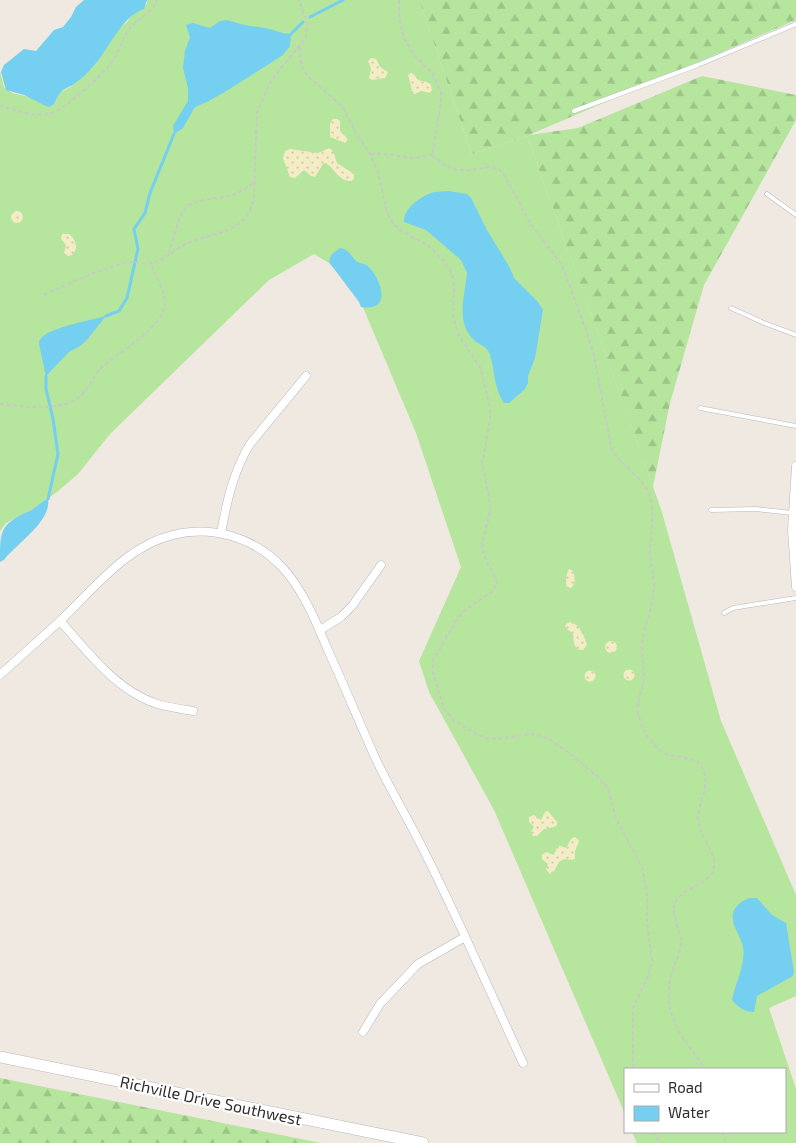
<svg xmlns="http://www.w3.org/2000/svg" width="796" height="1143" viewBox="0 0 796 1143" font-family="'Exo 2',sans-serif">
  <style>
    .grass { fill: #b6e59e }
    .forest { fill: url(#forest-firs) }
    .sand { fill: url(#sand-dots) }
    .water { fill: #75cff0 }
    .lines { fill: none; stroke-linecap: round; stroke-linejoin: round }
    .stream { stroke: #75cff0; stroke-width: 3 }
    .lane-casing { stroke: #b4b7c1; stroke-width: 5 }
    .street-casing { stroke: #b4b7c1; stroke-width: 9 }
    .secondary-casing { stroke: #b4b7c1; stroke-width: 12 }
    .path { stroke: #c9c9c9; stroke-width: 2; stroke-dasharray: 4 2.5; stroke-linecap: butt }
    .lane { stroke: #fff; stroke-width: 4 }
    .street { stroke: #fff; stroke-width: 8 }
    .secondary { stroke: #fff; stroke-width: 11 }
    .labels { text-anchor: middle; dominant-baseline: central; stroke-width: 4.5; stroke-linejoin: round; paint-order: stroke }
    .street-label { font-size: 16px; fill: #2e2e2e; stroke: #fff }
  </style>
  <defs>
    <pattern id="forest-firs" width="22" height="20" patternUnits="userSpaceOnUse" patternTransform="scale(1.25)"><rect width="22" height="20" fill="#b6e59e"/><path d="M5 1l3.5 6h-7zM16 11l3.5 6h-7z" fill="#9dc588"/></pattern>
    <pattern id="sand-dots" width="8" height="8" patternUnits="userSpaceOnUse" patternTransform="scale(1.25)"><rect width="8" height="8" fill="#f3ecc5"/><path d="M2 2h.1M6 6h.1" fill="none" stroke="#d1cbaa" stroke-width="1.8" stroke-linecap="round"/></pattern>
  </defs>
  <rect width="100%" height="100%" fill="#efe9e1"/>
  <polygon class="grass" points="147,0 419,0 472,154 527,136 661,509 721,721 796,895 796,996 769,1008 796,1089 796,1143 637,1143 632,1132 785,1132 785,1069 625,1069 625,1114 494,810 429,692 419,661 461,567 416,433 362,305 346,281 329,263 314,254 269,280 110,434 78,474 57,492 33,509 6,523 0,531 0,71 4,87 12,93 55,103 60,92 72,86 93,67 117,30 127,22 134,12 147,4"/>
  <g class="forest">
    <polygon points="419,0 796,0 796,20 529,135 578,128 702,76 796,95 796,120 704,285 670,403 653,487 527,136 472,154"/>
    <polygon points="0,1078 321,1143 0,1143"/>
  </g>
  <g class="sand">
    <polygon points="371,58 376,59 380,67 388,72 385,78 372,80 369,78 371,69 368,61"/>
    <polygon points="412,72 418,80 427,82 431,85 432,90 430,93 421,91 415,94 413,94 408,75"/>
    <polygon points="333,119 337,119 340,121 340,131 348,139 345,143 330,137 330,123"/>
    <path d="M329 148 333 151 337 163 354 174V178L352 181C339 182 335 169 326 163L323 164 315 177 311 176 304 170 295 178 290 177 283 158 285 151 290 149 318 153Z"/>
    <circle cx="17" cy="217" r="6"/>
    <path d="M62 234H69C76 239 79 249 72 255L68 256 64 253 66 245 61 239Z"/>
    <path d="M569 569 573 571C575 577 576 584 571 588H567C565 584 566 573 569 569Z"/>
    <path d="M570 622C580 624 584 636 587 645L583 650C573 650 574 642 573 634L565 627 566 624Z"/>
    <circle cx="611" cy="647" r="6"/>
    <circle cx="629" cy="675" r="5.5"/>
    <circle cx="590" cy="676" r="5.5"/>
    <polygon points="548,811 557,822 557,825 554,827 544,829 537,836 533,836 531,832 534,827 529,822 529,817 534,815 541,820 545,812"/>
    <path d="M574 837 577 838 579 841 575 851V859C571 861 567 858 562 860 556 863 557 870 551 874L548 872 546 869 548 864 542 859V855L546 852 554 855 557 847 560 846 566 848 571 839Z"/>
  </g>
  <g class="water">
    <path d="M84 0H147L144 9C120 17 108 52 91 69 86 75 79 80 73 85 69 87 63 89 60 93 55 99 57 105 48 107L24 95 6 90 1 72 4 65 24 49 36 51 54 30 63 27 71 17 76 7Z"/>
    <path d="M228 20C240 25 251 26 264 28 273 29 281 34 291 34L290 46 283 55 228 90 207 102 195 107 183 128 174 134 173 126 188 101V88L183 68 185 51 190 37 186 25 193 23 210 28 220 21Z"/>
    <path d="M448 191 467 194 471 198 487 230 510 268 514 278 538 302 543 310 535 358 528 376V383L525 389 509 403H504C494 389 495 371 490 355 487 345 480 346 474 340 455 322 465 295 467 273L461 260 426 230 404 222C403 209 420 197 431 193 436 191 443 192 448 191Z"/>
    <path d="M340 248C348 249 350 254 355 260 359 264 365 263 369 267 382 281 392 312 361 307L359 302 329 262 331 255Z"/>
    <path d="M106 316 86 341 80 346 69 352 46 376C45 372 39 345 39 342 42 328 93 320 106 316Z"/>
    <path d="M48 499C52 521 16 544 4 560L0 562C0 531 0 525 27 512 35 509 40 502 48 499Z"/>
    <path d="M749 898H757L772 915 786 923 794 972 793 976 757 996 754 1012C744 1012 738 1007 732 1000 735 983 748 961 742 943 739 934 731 924 733 914 734 906 742 901 749 898Z"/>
  </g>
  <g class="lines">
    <g class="stream">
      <polyline points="310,17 343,0"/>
      <polyline points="291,34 303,22"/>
      <polyline points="106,316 119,311 127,298 138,249 134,229 145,213 150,193 174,134"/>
      <polyline points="46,376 46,389 53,419 58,454 48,499"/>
    </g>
    <defs>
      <g id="lane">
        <polyline points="574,111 698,65 796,24"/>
        <polyline points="767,194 796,215"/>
        <polyline points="731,308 764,323 796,335"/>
        <polyline points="700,408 796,426"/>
        <polyline points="711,510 756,509 792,513"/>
        <polyline points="724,613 733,608 796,598"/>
      </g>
      <g id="street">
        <polyline points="796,466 792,530 796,587"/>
        <path d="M221 533C227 501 233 472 250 444L306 376"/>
        <path d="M60 621C84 647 108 680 141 697 157 706 175 708 193 711"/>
        <polyline points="320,630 341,617 352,606 381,565"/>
        <path d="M0 675C20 657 40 639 60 621 94 589 126 546 173 535 211 525 253 537 281 566 302 588 315 619 327 648 343 683 358 719 374 755 389 788 408 818 424 851 459 920 490 992 523 1063"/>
        <polyline points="363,1032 380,1004 418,964 465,937"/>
      </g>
      <polyline id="secondary" points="0,1057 423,1143"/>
    </defs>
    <use href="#lane" class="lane-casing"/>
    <use href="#street" class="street-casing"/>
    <use href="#secondary" class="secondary-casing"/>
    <g class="path">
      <polyline points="399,0 399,18 404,38 415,56 433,74 441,92 441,103 432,155"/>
      <polyline points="300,47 301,63 303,70 311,79 343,107 357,135 371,155 378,172 387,212 393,223 400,230 429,246 444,261 452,274 454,285 453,314 456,327 458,334 481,369 490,408 490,420 482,464 489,496 490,511 482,546 483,553 497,582 493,591 465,610 455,622 433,661 433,673 444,709 455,721 474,733 487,738 499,739 532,734 547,738 568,752 597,776 608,788 616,818 642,868 647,891 647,921 652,961 648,976 633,1008 633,1069"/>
      <path d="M0 106C18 111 41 120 59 110 75 98 103 76 114 59 120 49 123 37 130 28 138 18 153 13 157 0"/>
      <polyline points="371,155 376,153 414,158 432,155"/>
      <path d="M432 155 441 163 456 170H470L489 167 499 169 505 176 530 223 562 265 593 350 611 447C620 467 643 475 650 497 655 516 651 531 650 549 649 562 655 574 654 587 653 607 644 626 642 646 641 656 644 666 644 676 643 690 635 702 639 717 643 733 656 752 672 756 682 758 693 757 700 765 713 779 699 801 698 816 697 833 712 846 714 862 716 885 685 885 676 901 669 913 680 928 681 941 681 956 672 967 670 981 663 1020 686 1040 705 1069"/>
      <path d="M168 253C175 239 176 221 185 209 198 193 236 205 255 180"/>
      <path d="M44 295C66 285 88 274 111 267 117 265 124 263 130 262 137 262 146 265 153 263 166 259 177 247 190 242 218 231 247 234 254 197L257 113 271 81 279 70 306 38 307 23 299 0"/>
      <path d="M0 404C23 407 51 410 72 402 86 396 92 377 102 367 119 352 164 327 165 303 166 290 154 276 151 263"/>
      <polyline points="652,1132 661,1143"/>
      <polyline points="722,1132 726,1143"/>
    </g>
    <use href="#lane" class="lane"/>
    <use href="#street" class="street"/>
    <use href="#secondary" class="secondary"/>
  </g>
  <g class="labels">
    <g class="street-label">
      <text transform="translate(211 1100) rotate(12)">Richville Drive Southwest</text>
    </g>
  </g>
  <rect x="624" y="1068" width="162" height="65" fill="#ffffff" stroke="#ababab"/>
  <rect x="634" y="1084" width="25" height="8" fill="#ffffff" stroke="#ababab"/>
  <text x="668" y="1093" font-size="15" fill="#2e2e2e">Road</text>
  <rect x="634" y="1106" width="25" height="15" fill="#75cff0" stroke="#ababab"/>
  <text x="668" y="1118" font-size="15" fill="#2e2e2e">Water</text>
</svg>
